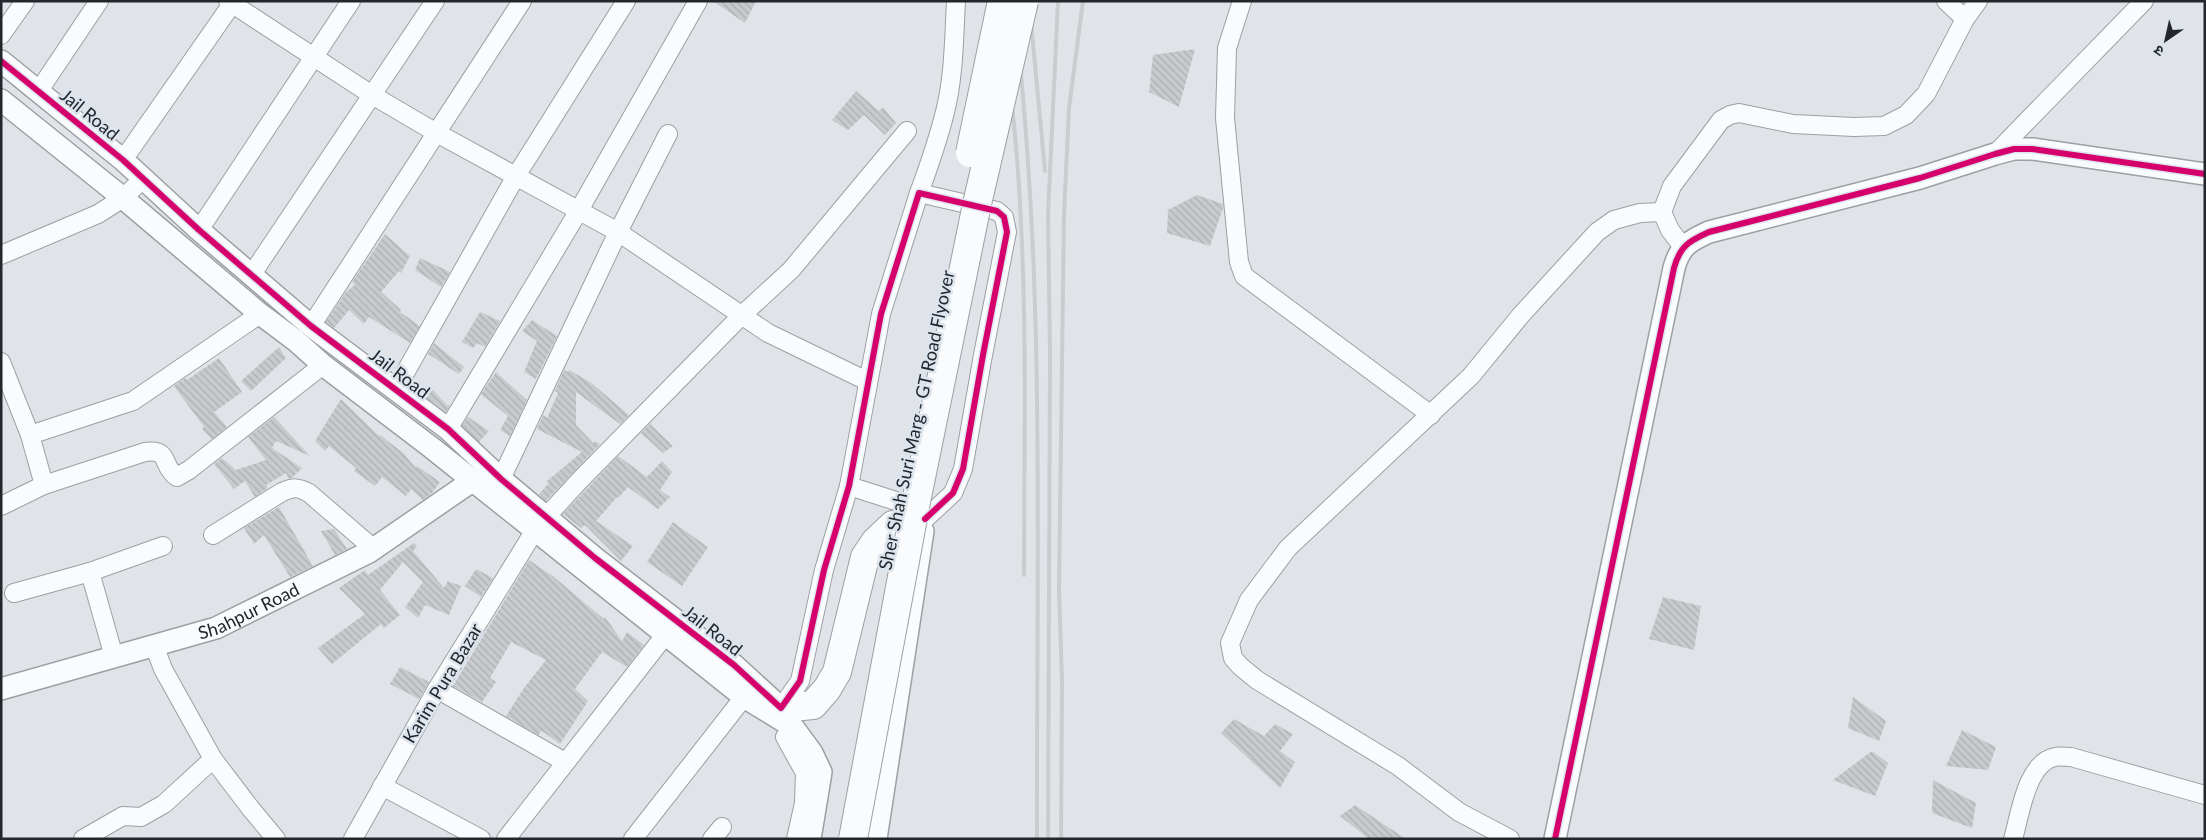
<svg xmlns="http://www.w3.org/2000/svg" width="2206" height="840" viewBox="0 0 2206 840" font-family="Lato,'Noto Sans Devanagari',sans-serif">
  <style>
    .building { fill: url(#building-back-hatch) }
    .lines { fill: none; stroke-linecap: round; stroke-linejoin: round }
    .minor-casing { stroke: #9c9fa3; stroke-width: 20 }
    .tertiary-casing { stroke: #9c9fa3; stroke-width: 24 }
    .primary-casing { stroke: #9c9fa3; stroke-width: 30 }
    .minor { stroke: #fafbfc; stroke-width: 18 }
    .tertiary { stroke: #fafbfc; stroke-width: 21 }
    .primary { stroke: #fafbfc; stroke-width: 28 }
    .rail { stroke: #cbccce; stroke-width: 4 }
    .primary-bridge-casing { stroke: #9c9fa3; stroke-width: 30; stroke-linecap: butt }
    .primary-bridge { stroke: #fafbfc; stroke-width: 28 }
    .cycleway-casing { stroke: #dce4ed; stroke-width: 9 }
    .cycleway { stroke: #d6006c; stroke-width: 6 }
    .labels { text-anchor: middle; dominant-baseline: central; stroke-width: 5; stroke-linejoin: round; paint-order: stroke }
    .street-label { font-size: 18px; fill: #23262a; stroke: #dce4ed }
  </style>
  <defs>
    <pattern id="building-back-hatch" width="6" height="6" patternUnits="userSpaceOnUse" patternTransform="scale(1.25)"><rect width="6" height="6" fill="#c8cbce"/><path d="M-1 5l2 2M0 0l6 6M5-1l2 2" fill="none" stroke="#acaeb1"/></pattern>
  </defs>
  <rect width="100%" height="100%" fill="#e0e4e9"/>
  <g class="building">
    <polygon points="713,1 756,1 745,23"/>
    <polygon points="1195,49 1179,107 1149,92 1153,55"/>
    <polygon points="856,91 879,111 883,107 896,123 885,135 864,115 848,130 832,120"/>
    <polygon points="1197,195 1223,204 1223,208 1210,246 1167,233 1168,210"/>
    <polygon points="385,234 410,256 401,273 399,271 381,292 401,310 400,312 420,326 410,343 369,317 364,324 349,310 334,328 326,322 346,292 355,285 352,282"/>
    <polygon points="420,258 450,272 441,287 415,270"/>
    <polygon points="480,312 500,321 485,347 477,343 473,348 462,342"/>
    <polygon points="532,320 557,336 536,379 524,372 537,341 522,331"/>
    <polygon points="434,343 464,367 459,374 428,354"/>
    <polygon points="279,347 286,358 251,391 241,381"/>
    <polygon points="219,358 242,392 214,412 227,427 212,439 202,429 204,427 174,386 185,378 187,380"/>
    <polygon points="564,370 568,372 569,370 590,382 629,415 620,424 576,392 576,425 593,443 595,441 600,444 546,501 539,494 549,483 547,481 582,452 537,429 543,415 547,418 558,393 555,391"/>
    <polygon points="496,372 527,400 510,436 500,430 508,416 481,394"/>
    <polygon points="432,389 447,405 450,405 446,412 427,398"/>
    <polygon points="341,399 379,436 380,435 403,453 416,468 417,466 440,482 432,493 423,500 411,489 406,496 382,477 375,486 354,471 356,468 329,446 325,451 315,441"/>
    <polygon points="274,417 310,456 276,441 272,448 302,468 292,478 289,479 286,473 266,485 268,488 255,497 245,481 234,489 214,464 222,458 236,470 266,460 248,437"/>
    <polygon points="468,417 489,431 479,442 462,425"/>
    <polygon points="650,424 673,446 663,453 641,433"/>
    <polygon points="618,456 647,477 662,461 672,472 660,490 670,497 658,509 628,487 618,498 617,497 596,521 633,546 621,561 585,525 581,528 563,514"/>
    <polygon points="279,507 313,566 290,577 264,535 254,544 244,528"/>
    <polygon points="673,522 708,547 682,586 647,562"/>
    <polygon points="334,529 347,549 335,555 321,531"/>
    <polygon points="414,543 417,546 413,551 444,588 448,581 461,586 449,615 425,605 418,618 405,607 423,582 403,562 380,590 400,615 384,628 381,624 332,664 318,648 365,614 339,588 365,570 368,575"/>
    <polygon points="529,560 554,577 604,619 605,617 622,641 627,632 644,645 627,667 602,652 575,689 588,701 560,744 542,731 538,735 506,716 524,688 546,660 511,642 490,678 496,682 482,702 453,686"/>
    <polygon points="476,569 493,578 481,597 465,586"/>
    <polygon points="1663,597 1701,606 1694,650 1649,639"/>
    <polygon points="400,667 429,682 419,699 390,684"/>
    <polygon points="1853,697 1886,721 1879,741 1848,728"/>
    <polygon points="1234,719 1264,736 1275,724 1293,734 1280,751 1295,762 1280,788 1221,733"/>
    <polygon points="1962,730 1996,747 1988,770 1946,766"/>
    <polygon points="1872,751 1888,763 1875,796 1833,780"/>
    <polygon points="1933,780 1976,803 1972,828 1932,813"/>
    <polygon points="1355,805 1406,839 1369,839 1340,816"/>
  </g>
  <g class="lines">
    <defs>
      <g id="minor">
        <polyline points="228,1 372,95 435,132 618,232 768,333 867,381"/>
        <polyline points="1242,1 1227,48 1225,118 1239,262 1244,276 1431,415"/>
        <polyline points="1946,1 1965,19"/>
        <polyline points="1,35 25,1"/>
        <polyline points="38,92 99,1"/>
        <polyline points="1995,154 2144,1"/>
        <polyline points="123,160 234,1"/>
        <path d="M919 193C929 166 938 140 945 112 954 76 954 38 956 1"/>
        <polyline points="199,230 351,1"/>
        <polyline points="1683,247 1670,230 1662,212 1672,186 1721,120 1730,115 1739,113 1793,124 1854,127 1884,126 1906,115 1926,94 1965,19 1978,1"/>
        <polyline points="1,255 98,214 123,198 143,179"/>
        <polyline points="252,274 435,1"/>
        <polyline points="311,326 522,1"/>
        <polyline points="1,362 30,435 133,401 260,314"/>
        <polyline points="396,389 516,176 626,1"/>
        <polyline points="448,429 578,212 698,1"/>
        <path d="M30 435 44 485 145 452C171 448 161 467 177 477L189 470 323 365"/>
        <polyline points="501,479 618,232 668,134"/>
        <polyline points="849,486 918,508"/>
        <polyline points="1,506 44,485"/>
        <polyline points="546,517 580,480 741,316 791,270 907,131"/>
        <path d="M213 535 282 492C294 487 298 487 309 493L374 549"/>
        <polyline points="90,572 163,546"/>
        <polyline points="14,593 90,572 114,657"/>
        <polyline points="437,689 565,762"/>
        <polyline points="781,708 800,681 824,570 849,486 881,314 919,193 997,211 1004,217 1007,232 983,355 963,469 953,493 925,519"/>
        <polyline points="793,727 785,737 805,773 804,803 796,839"/>
        <polyline points="213,759 251,809 276,839"/>
        <polyline points="382,786 481,839"/>
        <polyline points="83,839 123,816 141,817 164,804 213,759 163,669 154,645"/>
        <polyline points="353,839 437,689 535,530"/>
        <polyline points="506,839 666,634"/>
        <polyline points="633,839 744,697"/>
        <polyline points="712,839 722,827"/>
        <polyline points="1510,839 1459,812 1398,766 1257,680 1240,666 1233,658 1230,643 1249,600 1288,548 1471,376 1521,315 1597,232 1614,220 1640,213 1662,212"/>
        <path d="M2013 839C2020 816 2026 763 2055 757 2060 756 2066 757 2071 757L2205 795"/>
      </g>
      <g id="tertiary">
        <polyline points="1,61 123,160 199,230 311,326 448,429 501,479 595,558 734,665 781,708"/>
        <polyline points="1,100 123,198 260,314 295,340 323,365 432,448 744,697 793,727 812,753 821,772 810,839"/>
        <path id="s1" d="M1 689 216 628 369 552 472 481"/>
        <polyline points="876,839 923,531"/>
        <path d="M1555 839 1674 268C1680 246 1689 241 1709 232L1920 178 1995 154 2014 149H2032L2205 174"/>
      </g>
      <polyline id="primary" points="781,708 813,705 827,689 837,672 865,557 875,542 893,525"/>
    </defs>
    <use href="#minor" class="minor-casing"/>
    <use href="#tertiary" class="tertiary-casing"/>
    <use href="#primary" class="primary-casing"/>
    <use href="#minor" class="minor"/>
    <use href="#tertiary" class="tertiary"/>
    <use href="#primary" class="primary"/>
    <g class="rail">
      <path d="M1000 1C1009 75 1018 149 1021 223 1027 340 1024 458 1024 575"/>
      <path d="M1013 1C1047 279 1036 560 1037 839"/>
      <polyline points="1029,1 1045,171"/>
      <polyline points="1048,839 1050,354 1048,214 1058,1"/>
      <polyline points="1061,839 1062,681 1059,589 1064,214 1069,108 1083,1"/>
    </g>
    <defs>
      <g id="primary-bridge">
        <polyline points="970,153 1002,1"/>
        <polyline points="853,839 916,502 977,204 1024,1"/>
      </g>
    </defs>
    <use href="#primary-bridge" class="primary-bridge-casing"/>
    <use href="#primary-bridge" class="primary-bridge"/>
    <defs>
      <g id="cycleway">
        <polyline points="1,61 123,160 199,230 311,326 448,429 501,479 595,558 734,665 781,708 800,681 824,570 849,486 881,314 919,193 997,211 1004,217 1007,232 983,355 963,469 953,493 925,519"/>
        <path d="M1555 839 1674 268C1680 246 1689 241 1709 232L1920 178 1995 154 2014 149H2032L2205 174"/>
      </g>
    </defs>
    <use href="#cycleway" class="cycleway-casing"/>
    <use href="#cycleway" class="cycleway"/>
  </g>
  <g class="labels">
    <g class="street-label">
      <text transform="translate(90 114) rotate(39)">Jail Road</text>
      <text transform="translate(400 373) rotate(37)">Jail Road</text>
      <text transform="translate(916 420) rotate(-78)">Sher Shah Suri Marg - GT Road Flyover</text>
      <text stroke="none"><textPath href="#s1" startOffset="260">Shahpur Road</textPath></text>
      <text transform="translate(713 630) rotate(38)">Jail Road</text>
      <text transform="translate(442 683) rotate(-59)">Karim Pura Bazar</text>
    </g>
  </g>
  <rect width="2206" height="840" fill="none" stroke="#23262a" stroke-width="5"/>
  <g transform="translate(2166 40) rotate(214)" stroke="#dce4ed" stroke-width="4" paint-order="stroke">
  <path d="M0-4L9 19L0 12L-9 19Z" fill="#23262a"/>
  <text y="-8" font-size="14" font-weight="bold" text-anchor="middle" fill="#23262a">उ</text>
  </g>
</svg>
